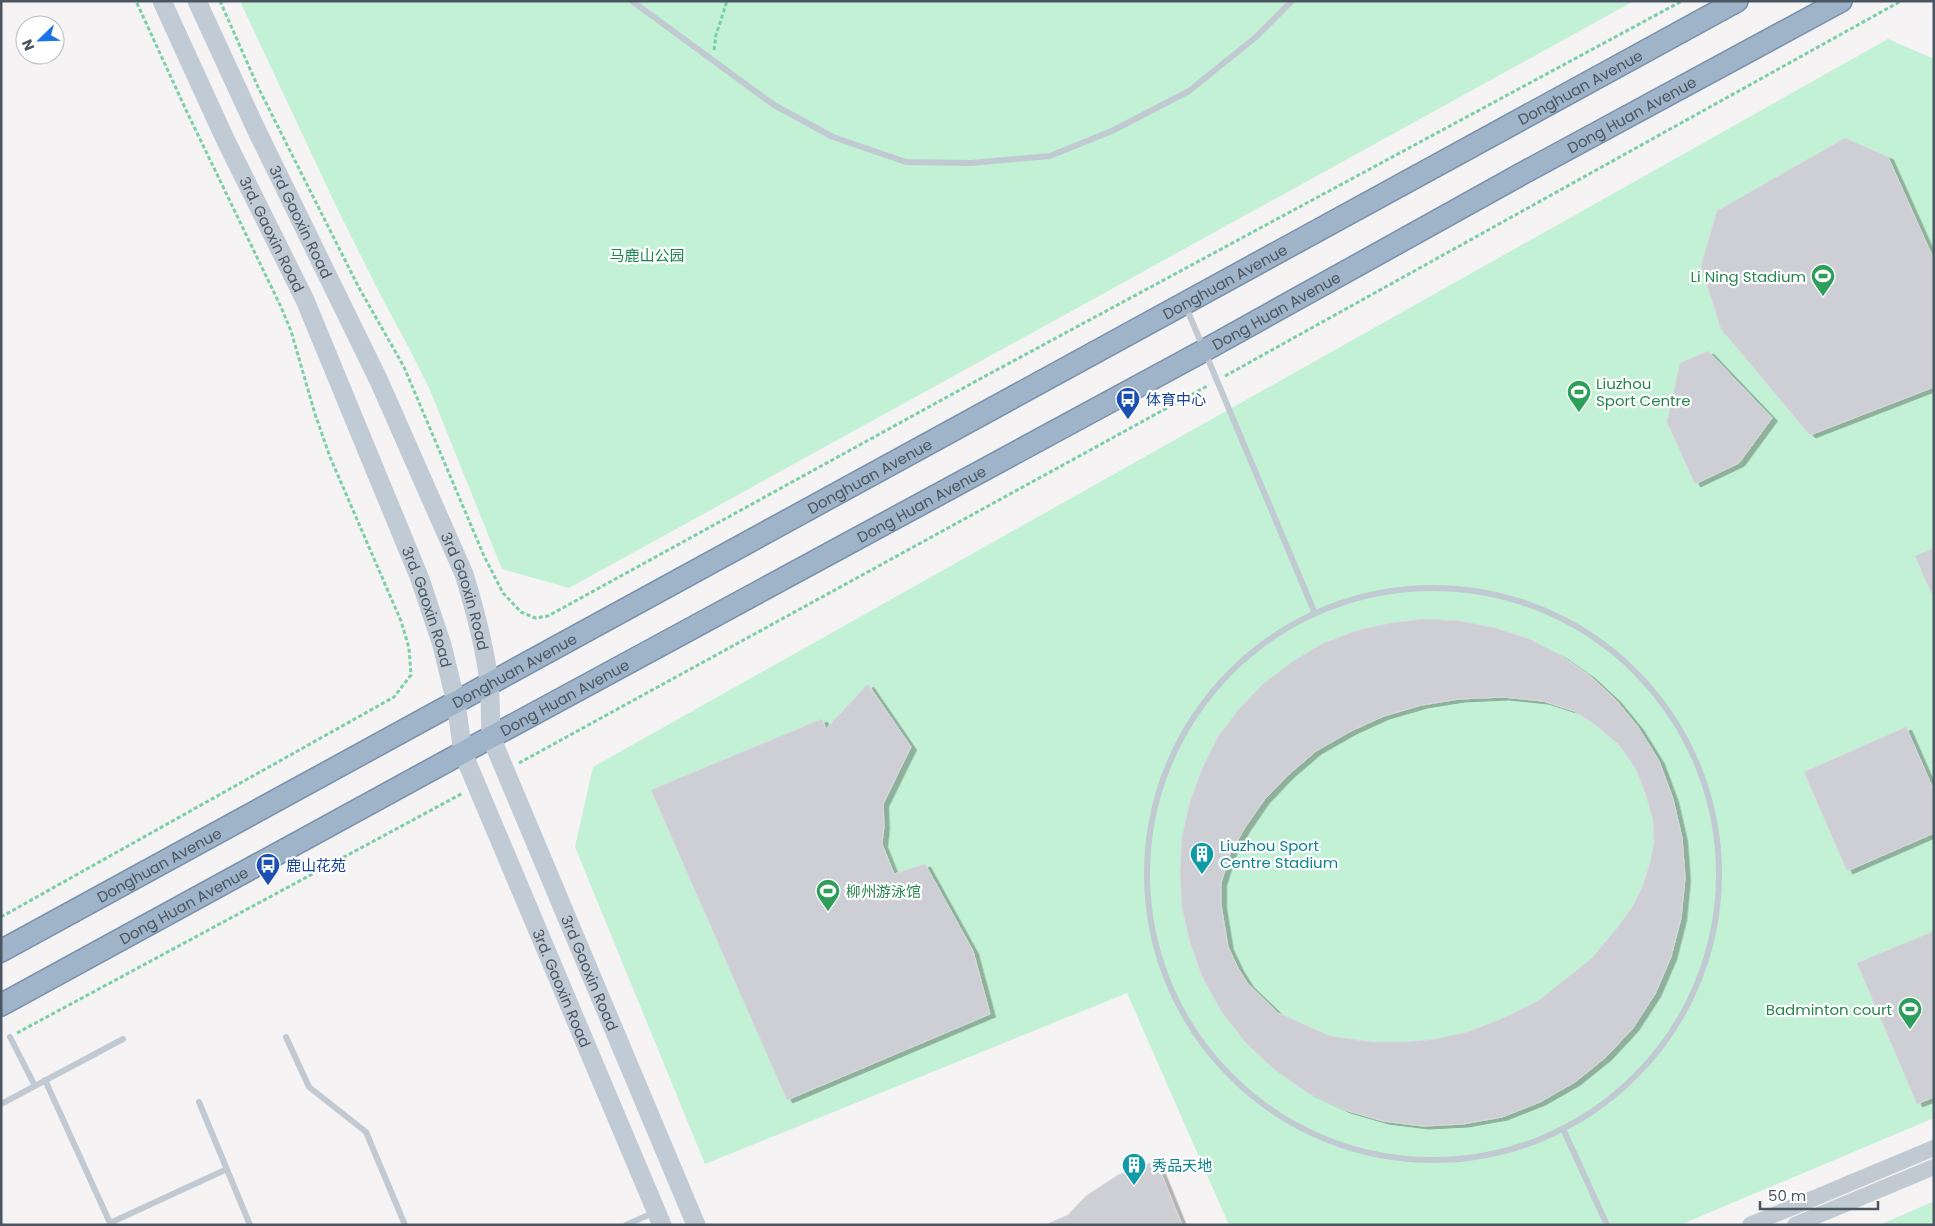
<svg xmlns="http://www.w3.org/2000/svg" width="1935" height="1226" viewBox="0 0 1935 1226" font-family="Poppins,'Noto Sans SC',sans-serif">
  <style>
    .green { fill: #c3f1d5 }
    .building { fill: #cdcfd5; stroke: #d7d9de; fill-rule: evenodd; filter: url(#shadow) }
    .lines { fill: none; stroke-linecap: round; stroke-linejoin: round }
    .trunk-casing { stroke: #7690ad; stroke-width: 24 }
    .path { stroke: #7ad0a6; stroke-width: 3; stroke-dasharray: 4 2.5; stroke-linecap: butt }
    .service { stroke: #c1cad2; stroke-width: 6 }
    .tertiary { stroke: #c1cad2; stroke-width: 16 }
    .secondary { stroke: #c1cbd6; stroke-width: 19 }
    .trunk { stroke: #9fb4c9; stroke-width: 21 }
    .labels { text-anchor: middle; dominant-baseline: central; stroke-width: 4.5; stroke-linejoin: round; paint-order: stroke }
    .street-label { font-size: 15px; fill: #4a5661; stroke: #fff }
    .park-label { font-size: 15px; fill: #17864f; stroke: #fff }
    .leisure-label { font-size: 15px; fill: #27864d; stroke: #fff; text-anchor: end }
    .transit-label { font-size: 15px; fill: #164399; stroke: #fff; text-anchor: start }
    .culture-label { font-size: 15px; fill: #0d838f; stroke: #fff; text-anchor: start }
  </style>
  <defs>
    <filter id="shadow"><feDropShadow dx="5.5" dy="3" stdDeviation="0" flood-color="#0004"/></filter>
  </defs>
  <rect width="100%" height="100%" fill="#f5f3f3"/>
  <g class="green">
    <polygon points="240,1 1634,1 569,588 502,569 430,390 408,346 381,296 337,208"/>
    <polygon points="1888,39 1934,59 1934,1118 1680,1225 1229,1225 1127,993 705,1164 575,847 593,767"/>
    <polygon points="1934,1201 1934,1225 1880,1225"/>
  </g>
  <g class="building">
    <polygon points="1845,138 1888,157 1934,260 1934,387 1810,435 1721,329 1701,266 1717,211"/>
    <polygon points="1708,351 1772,418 1739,463 1695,484 1667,422 1680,363"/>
    <polygon points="1934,548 1934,599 1915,556"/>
    <path d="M1425 619 1460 621 1495 628 1529 639 1560 655 1589 675 1615 699 1638 727 1659 761 1673 799 1682 838 1685 878 1681 918 1671 957 1655 994 1633 1028 1606 1057 1575 1082 1540 1102 1502 1117 1463 1124 1423 1126 1383 1121 1345 1110 1308 1093 1275 1070 1246 1043 1221 1011 1202 976 1190 942 1182 908 1180 872 1182 837 1190 802 1202 769 1218 737 1239 709 1264 683 1292 662 1322 644 1355 631 1390 623ZM1503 697 1543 701 1574 711 1596 725 1620 746 1636 769 1645 792 1653 820 1654 842 1650 863 1642 888 1633 906 1618 927 1592 958 1538 1001 1504 1018 1467 1032 1436 1039 1406 1042H1372L1330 1036 1278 1013 1248 984 1238 968 1228 947 1221 905V883L1230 854 1244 829 1264 800 1288 775 1316 751 1351 731 1384 716 1422 705 1459 699Z"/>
    <polygon points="868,684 911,747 883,804 884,826 882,844 894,874 925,864 973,951 990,1014 787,1100 651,790 822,719 826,729"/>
    <polygon points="1906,727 1934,791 1934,833 1847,871 1804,772"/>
    <polygon points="1934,931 1934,1097 1917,1104 1857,963"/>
    <polygon points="1156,1161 1182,1225 1045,1225 1068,1215 1086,1196 1118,1175"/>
  </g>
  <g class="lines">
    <defs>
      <g id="trunk">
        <path id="s3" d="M1 951 1737 1"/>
        <path id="s4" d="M1 1005 491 737 1205 350 1525 172 1841 1"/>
      </g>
    </defs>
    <use href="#trunk" class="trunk-casing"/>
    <g class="path">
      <polyline points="220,1 258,87 358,286 404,367 484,556 503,593 521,612 535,618 548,616 978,380 1682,1"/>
      <polyline points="714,50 716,35 727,1"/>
      <polyline points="1225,376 1901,1"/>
      <polyline points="519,763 1209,385"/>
      <polyline points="1,917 394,697 411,675 409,648 401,621 330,457 315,414 291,331 281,307 186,110 136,1"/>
      <polyline points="17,1033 463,793"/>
    </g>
    <g class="service">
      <polyline points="632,1 774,105 833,137 906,162 971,163 1050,156 1114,130 1189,91 1256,37 1292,1"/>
      <polyline points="1186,307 1314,611"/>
      <circle cx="1433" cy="874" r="286"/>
      <polyline points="10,1037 35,1086"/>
      <polyline points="286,1037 309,1087 366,1132 405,1225"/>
      <polyline points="45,1080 110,1223 227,1169"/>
      <polyline points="199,1102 250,1225"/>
      <polyline points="1,1104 123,1039"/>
      <polyline points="1564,1131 1607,1225"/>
      <polyline points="626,1225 655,1212"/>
    </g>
    <g class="tertiary">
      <polyline points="1750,1225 1934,1148"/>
      <polyline points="1795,1225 1934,1167"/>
    </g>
    <g class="secondary">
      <path id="s1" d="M162 1 226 141 305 300 420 579 442 645 456 703 463 753 662 1225"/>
      <path id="s2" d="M197 1 256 129 379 381 464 574C475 610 485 646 489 683 491 701 490 719 491 737L696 1225"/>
    </g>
    <use href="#trunk" class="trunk"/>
  </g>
  <defs>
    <symbol id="stadium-pin" viewBox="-11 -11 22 30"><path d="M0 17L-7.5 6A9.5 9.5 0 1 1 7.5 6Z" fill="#2e9e5b" stroke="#fff"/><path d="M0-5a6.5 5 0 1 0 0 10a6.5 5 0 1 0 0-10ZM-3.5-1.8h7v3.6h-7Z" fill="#fff"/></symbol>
    <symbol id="bus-pin" viewBox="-11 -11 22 30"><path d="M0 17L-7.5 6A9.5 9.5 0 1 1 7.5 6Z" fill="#1a4fb4" stroke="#fff"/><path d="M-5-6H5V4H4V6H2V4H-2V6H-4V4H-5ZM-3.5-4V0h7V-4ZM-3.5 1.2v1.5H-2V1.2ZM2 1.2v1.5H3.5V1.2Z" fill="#fff"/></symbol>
    <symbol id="building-pin" viewBox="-11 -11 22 30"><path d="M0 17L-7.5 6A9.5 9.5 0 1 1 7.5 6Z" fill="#0f9aa8" stroke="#fff"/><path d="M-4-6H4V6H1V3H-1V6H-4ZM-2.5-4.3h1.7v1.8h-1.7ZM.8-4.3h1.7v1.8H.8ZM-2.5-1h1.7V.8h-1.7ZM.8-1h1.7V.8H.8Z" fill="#fff"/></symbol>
  </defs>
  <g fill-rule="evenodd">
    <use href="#stadium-pin" x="1809" y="262" width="28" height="38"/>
    <use href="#stadium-pin" x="1565" y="378" width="28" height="38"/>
    <use href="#bus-pin" x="1114" y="385" width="28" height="38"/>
    <use href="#building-pin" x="1188" y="840" width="28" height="38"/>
    <use href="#bus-pin" x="254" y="851" width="28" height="38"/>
    <use href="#stadium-pin" x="814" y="877" width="28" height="38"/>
    <use href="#stadium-pin" x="1896" y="995" width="28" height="38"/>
    <use href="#building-pin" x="1120" y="1151" width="28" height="38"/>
  </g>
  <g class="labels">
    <g class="street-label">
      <text stroke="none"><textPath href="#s3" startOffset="1800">Donghuan Avenue</textPath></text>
      <text stroke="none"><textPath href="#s4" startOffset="1858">Dong Huan Avenue</textPath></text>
      <text stroke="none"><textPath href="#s2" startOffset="244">3rd Gaoxin Road</textPath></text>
      <text stroke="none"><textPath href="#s1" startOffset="258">3rd. Gaoxin Road</textPath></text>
      <text stroke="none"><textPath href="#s3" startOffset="1395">Donghuan Avenue</textPath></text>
      <text stroke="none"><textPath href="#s4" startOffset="1452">Dong Huan Avenue</textPath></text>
      <text stroke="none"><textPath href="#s3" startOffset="990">Donghuan Avenue</textPath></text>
      <text stroke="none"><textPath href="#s4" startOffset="1048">Dong Huan Avenue</textPath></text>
      <text stroke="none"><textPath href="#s2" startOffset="649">3rd Gaoxin Road</textPath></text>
      <text stroke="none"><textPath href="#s1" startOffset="662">3rd. Gaoxin Road</textPath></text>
      <text stroke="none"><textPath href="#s3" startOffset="585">Donghuan Avenue</textPath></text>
      <text stroke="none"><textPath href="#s4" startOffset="642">Dong Huan Avenue</textPath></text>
      <text stroke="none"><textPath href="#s3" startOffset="180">Donghuan Avenue</textPath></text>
      <text stroke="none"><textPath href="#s4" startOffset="208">Dong Huan Avenue</textPath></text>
      <text stroke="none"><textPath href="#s2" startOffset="1054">3rd Gaoxin Road</textPath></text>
      <text stroke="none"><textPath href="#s1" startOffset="1068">3rd. Gaoxin Road</textPath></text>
    </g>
    <g class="park-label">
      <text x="647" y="255">马鹿山公园</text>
    </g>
    <g class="leisure-label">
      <text x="1806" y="276">Li Ning Stadium</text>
      <text x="1596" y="383" text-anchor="start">Liuzhou<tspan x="1596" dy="17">Sport Centre</tspan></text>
      <text x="846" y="891" text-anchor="start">柳州游泳馆</text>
      <text x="1892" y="1009">Badminton court</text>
    </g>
    <g class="transit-label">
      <text x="1146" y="399">体育中心</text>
      <text x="286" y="865">鹿山花苑</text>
    </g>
    <g class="culture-label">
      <text x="1220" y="845">Liuzhou Sport<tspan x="1220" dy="17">Centre Stadium</tspan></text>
      <text x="1152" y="1165">秀品天地</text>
    </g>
  </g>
  <rect width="1935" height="1226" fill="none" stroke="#4a5661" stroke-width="5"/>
  <g transform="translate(40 40) rotate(247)"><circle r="24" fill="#ffffff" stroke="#b7bbc0"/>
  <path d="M0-4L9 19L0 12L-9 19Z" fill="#1a73e8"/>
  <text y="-8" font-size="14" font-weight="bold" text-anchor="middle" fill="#4a5661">N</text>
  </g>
  <path d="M1760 1201v8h118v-8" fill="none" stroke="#4a5661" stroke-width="2.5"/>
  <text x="1768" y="1201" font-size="15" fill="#4a5661" stroke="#ffffff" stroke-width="4" paint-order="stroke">50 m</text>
</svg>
